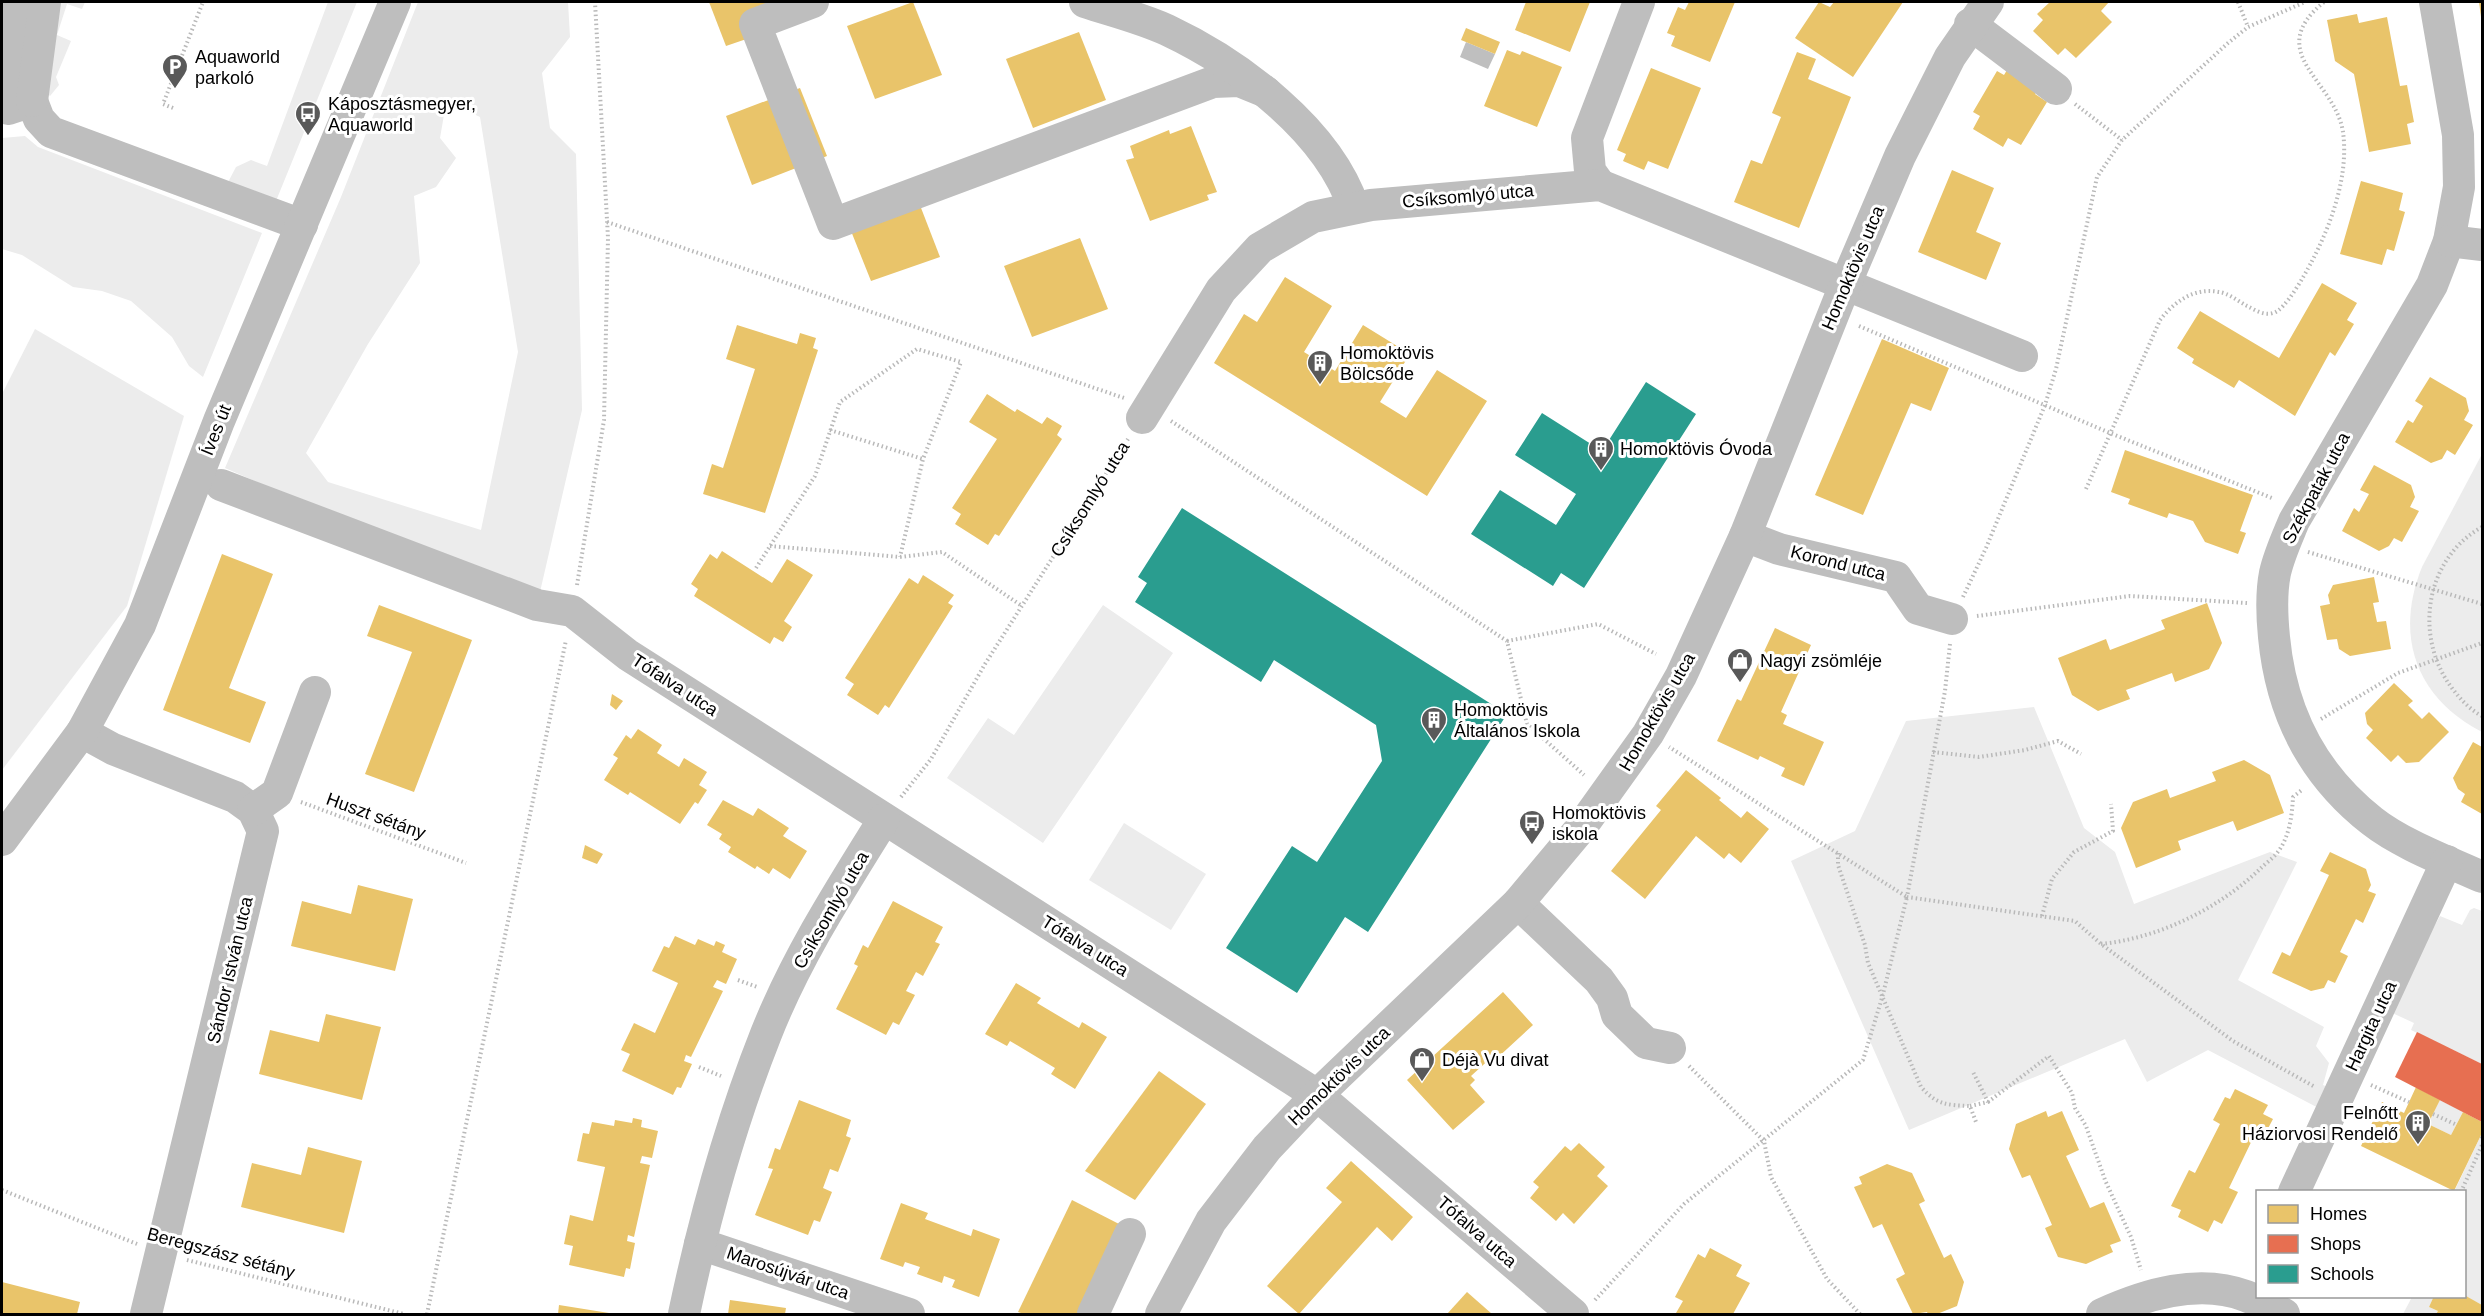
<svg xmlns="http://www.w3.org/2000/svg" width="2484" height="1316" viewBox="0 0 2484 1316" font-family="Arial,sans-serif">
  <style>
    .green { fill: #ececec; fill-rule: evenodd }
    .water { fill: #bfbfbf }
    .homes { fill: #e9c46a }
    .shops { fill: #e76f51 }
    .schools { fill: #2a9d8f }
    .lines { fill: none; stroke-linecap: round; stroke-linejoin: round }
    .path { stroke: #b9b9b9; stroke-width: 4; stroke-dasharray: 1.5 3; stroke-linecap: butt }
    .minor { stroke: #bebebe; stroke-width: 32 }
    .labels { text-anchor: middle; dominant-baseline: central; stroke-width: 6; stroke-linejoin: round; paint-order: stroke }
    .poi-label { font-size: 18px; fill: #000; stroke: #fff; text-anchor: start }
    .street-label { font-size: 18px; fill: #000; stroke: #fff }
  </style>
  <rect width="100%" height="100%" fill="#fff"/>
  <g class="green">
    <polygon points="58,2 85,2 82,9 67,4 57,35 71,41 56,77 59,85 50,96 44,90"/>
    <polygon points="328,2 357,2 276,201 226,186 236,167 251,160 267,166"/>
    <path d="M418 2H568L570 37 542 73 550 128 576 154 582 410 537 605 225 468 341 197ZM455 105 480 117 518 352 481 530 328 482 306 453 368 344 420 263 414 196 436 187 456 158 440 138 445 109Z"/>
    <polygon points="25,136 38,147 262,233 203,377 189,366 172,337 131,301 102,291 73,287 22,255 2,249 2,138"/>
    <polygon points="35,329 184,416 127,606 2,770 2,394"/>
    <path d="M2482 454V732C2416 698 2394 636 2422 567Z"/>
    <polygon points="1103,605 1173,653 1043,843 947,778 988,718 1014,735"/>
    <polygon points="2034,707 2084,828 2115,852 2134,904 2270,852 2297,862 2238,980 2324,1027 2316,1046 2329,1063 2323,1085 2336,1091 2326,1112 2208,1050 2147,1082 2125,1039 1909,1130 1791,861 1855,831 1906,721"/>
    <polygon points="1124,823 1206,874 1171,930 1089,880"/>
    <polygon points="2474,908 2482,911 2482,1064 2411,1030 2414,1023 2388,1011 2440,916 2462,925 2470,910"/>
    <polygon points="2440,1100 2463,1112 2451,1135 2428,1124"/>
    <polygon points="2482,1133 2482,1305 2465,1296 2464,1192 2454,1192"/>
    <polygon points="2412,1297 2434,1297 2429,1307 2438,1311 2436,1314 2403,1314"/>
  </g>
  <polygon class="water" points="1466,42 1495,54 1488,69 1460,57"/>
  <g class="homes">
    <polygon points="709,2 785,2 793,23 726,46"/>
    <polygon points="913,2 942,75 875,99 847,26"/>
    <polygon points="1526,2 1590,2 1570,52 1515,30"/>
    <polygon points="1689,2 1735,2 1710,62 1671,46 1675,36 1667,33 1678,7 1685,10"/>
    <polygon points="1819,2 1830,7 1834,2 1903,2 1853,77 1795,38"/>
    <polygon points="2050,2 2109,2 2101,11 2112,22 2076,58 2065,48 2058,55 2033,31 2043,20 2037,14"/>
    <polygon points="2479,2 2482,2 2482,17 2481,17"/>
    <polygon points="2357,14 2359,23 2387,17 2400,86 2407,85 2414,122 2407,124 2411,144 2369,152 2354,74 2335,61 2327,20"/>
    <polygon points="1466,28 1500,42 1495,54 1461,40"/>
    <polygon points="1079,32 1106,100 1033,128 1006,59"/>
    <polygon points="1507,50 1520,55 1522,51 1562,67 1537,127 1484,106"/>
    <polygon points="1797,52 1816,59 1808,79 1851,97 1799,228 1734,202 1751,160 1762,164 1781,117 1772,113"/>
    <polygon points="2010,65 2041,83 2035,94 2047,102 2021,145 2008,138 2003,147 1973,129 1980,116 1973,112 1997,71 2004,75"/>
    <polygon points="1651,68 1701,88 1668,169 1648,161 1644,170 1623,161 1626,154 1617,150"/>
    <polygon points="800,88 827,156 752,185 726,116"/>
    <polygon points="1191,126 1217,192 1207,195 1209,200 1150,221 1126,160 1134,158 1130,146 1169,130 1170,134"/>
    <polygon points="1952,170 1994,188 1976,232 2001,243 1986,280 1918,252"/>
    <polygon points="2361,181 2403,193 2399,210 2405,212 2394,251 2387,249 2382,265 2340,254"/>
    <polygon points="911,182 940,257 871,281 841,206"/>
    <polygon points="1080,238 1108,309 1032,337 1004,266"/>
    <polygon points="1285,277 1332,306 1304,352 1335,371 1363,325 1410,354 1380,402 1406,418 1437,370 1487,401 1427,496 1214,363 1244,314 1257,322"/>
    <polygon points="2322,283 2357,303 2347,320 2354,324 2335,356 2330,352 2295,416 2239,380 2234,388 2192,363 2194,359 2177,348 2200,311 2279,358"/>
    <polygon points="737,325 797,344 800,333 816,338 813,348 818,350 765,513 703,494 712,464 723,468 755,369 726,359"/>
    <polygon points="1882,339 1949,368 1931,411 1911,403 1863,515 1815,495"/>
    <polygon points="2430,377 2466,398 2469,411 2464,420 2473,425 2455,455 2447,450 2442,459 2431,463 2395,442 2408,420 2413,423 2423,406 2415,401"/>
    <polygon points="987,394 1015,412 1017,409 1042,424 1047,417 1062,426 1057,435 1062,439 999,536 995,534 988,545 955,524 961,514 952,508 997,439 969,422"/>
    <polygon points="2125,450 2253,495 2240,531 2246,533 2238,554 2205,542 2193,521 2169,513 2167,518 2128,504 2130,499 2111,492"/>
    <polygon points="2374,465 2411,485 2415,497 2410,507 2419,511 2402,542 2394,538 2389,546 2379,551 2342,531 2354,508 2359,512 2369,494 2360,490"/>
    <polygon points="722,551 772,583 787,559 813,575 784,621 792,627 783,642 774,637 770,644 694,596 698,589 691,584 710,554 717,559"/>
    <polygon points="222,554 273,574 229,688 266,702 250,743 163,710"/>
    <polygon points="923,575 954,595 948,603 953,606 889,708 885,705 878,715 847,695 854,684 845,678 909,578 918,584"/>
    <polygon points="2374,577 2379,602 2373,603 2377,622 2386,621 2391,649 2350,656 2339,649 2337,639 2327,640 2320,606 2330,604 2328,595 2333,585"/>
    <polygon points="2207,603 2222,643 2209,669 2175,682 2172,673 2126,690 2130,699 2098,711 2072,695 2058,658 2106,639 2110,650 2165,629 2161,620"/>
    <polygon points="379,605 472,640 414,792 365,774 412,652 367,636"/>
    <polygon points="1775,628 1811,645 1781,712 1787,715 1783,724 1824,742 1804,786 1781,776 1785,768 1760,756 1758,760 1717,741 1737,699 1741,701"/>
    <polygon points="2394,683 2413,701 2408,705 2422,719 2429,712 2449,732 2419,762 2406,763 2398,755 2391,762 2366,738 2373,730 2367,724 2365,713"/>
    <polygon points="612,694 623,701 616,710 610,705"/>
    <polygon points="638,729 662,745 657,753 679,767 684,758 707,772 699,785 707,790 698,804 695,802 680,824 630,792 628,795 604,780 618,758 613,755 626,735 631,739"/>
    <polygon points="2473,742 2482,747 2482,814 2461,802 2465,794 2458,789 2453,778"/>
    <polygon points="2244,760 2270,775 2284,813 2237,831 2233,821 2178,841 2181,850 2136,868 2121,828 2133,802 2167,789 2170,798 2216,781 2212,772"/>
    <polygon points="1686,770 1721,798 1719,800 1741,818 1747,811 1769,829 1741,863 1729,853 1724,859 1696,836 1645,899 1611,871 1661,810 1656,806"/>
    <polygon points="723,800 753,816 758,808 789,828 783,836 807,851 790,879 773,868 769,874 757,866 755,869 728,852 731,847 719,839 722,834 707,825"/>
    <polygon points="585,845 603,854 597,864 582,858"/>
    <polygon points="2330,852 2366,869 2371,885 2368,891 2376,894 2363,923 2356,919 2340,952 2348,956 2335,983 2328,980 2324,988 2311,991 2272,973 2282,952 2290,956 2329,875 2320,871"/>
    <polygon points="358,885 413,899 395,971 291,946 302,901 351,914"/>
    <polygon points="893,901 943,927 935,942 940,944 923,976 916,972 906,991 915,995 899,1025 893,1022 886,1035 836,1009 858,966 854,964 863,945 868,948"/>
    <polygon points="675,936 695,945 698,939 714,946 716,941 725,945 722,952 737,959 726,984 717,980 713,987 723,991 691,1057 686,1055 684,1061 692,1064 681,1088 677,1087 673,1095 622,1071 630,1054 621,1050 634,1023 655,1033 678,983 652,971 664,946 669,948"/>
    <polygon points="1016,983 1041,998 1037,1003 1079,1028 1082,1022 1107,1037 1075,1089 1051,1074 1055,1068 1010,1041 1007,1046 985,1034"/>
    <polygon points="1503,992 1533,1025 1495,1060 1493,1056 1471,1076 1475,1080 1470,1085 1485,1102 1453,1130 1407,1080"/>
    <polygon points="326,1014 381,1027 362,1100 259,1074 270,1030 319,1042"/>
    <polygon points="1159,1071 1206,1104 1135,1200 1085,1171"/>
    <polygon points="2416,1087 2440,1100 2428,1124 2451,1135 2463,1112 2482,1122 2482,1133 2454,1191 2361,1146 2382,1102 2404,1113"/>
    <polygon points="2235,1089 2268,1105 2263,1114 2273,1119 2263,1138 2255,1134 2229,1188 2238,1192 2222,1224 2214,1220 2208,1232 2178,1217 2181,1210 2171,1206 2189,1170 2195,1173 2220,1124 2213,1120 2225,1097 2230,1099"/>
    <polygon points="799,1100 851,1120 846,1136 851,1138 838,1172 830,1169 823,1188 832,1192 820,1222 814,1220 808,1235 755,1215 773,1169 768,1168 775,1148 780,1150"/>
    <polygon points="2046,1111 2048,1117 2062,1111 2079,1150 2066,1156 2090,1208 2104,1202 2121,1241 2110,1245 2113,1252 2086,1264 2058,1257 2045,1228 2052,1225 2030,1175 2022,1178 2009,1149 2016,1124"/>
    <polygon points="633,1118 642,1120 641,1127 658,1131 652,1158 642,1156 640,1163 650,1165 634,1237 628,1235 627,1241 635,1243 630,1269 626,1268 624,1277 569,1265 573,1246 564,1244 570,1215 593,1221 605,1167 577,1161 583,1133 589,1134 592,1122 614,1126 615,1120 632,1123"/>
    <polygon points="1579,1143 1605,1167 1597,1176 1608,1186 1574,1224 1563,1213 1556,1221 1530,1198 1539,1187 1533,1182 1565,1146 1571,1151"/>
    <polygon points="308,1147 362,1161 344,1233 241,1207 252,1163 301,1175"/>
    <polygon points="1351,1161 1413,1217 1392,1241 1377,1227 1299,1314 1267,1286 1342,1202 1326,1188"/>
    <polygon points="1887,1164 1912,1173 1925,1201 1919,1204 1944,1258 1951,1254 1964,1282 1957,1306 1937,1314 1928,1314 1927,1312 1913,1314 1896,1279 1905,1274 1882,1224 1873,1228 1854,1187 1862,1184 1859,1177"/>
    <polygon points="1072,1200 1123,1226 1080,1314 1024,1314 1018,1312"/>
    <polygon points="901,1203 928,1213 925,1219 971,1236 973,1229 1000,1239 979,1297 952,1287 955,1280 944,1276 942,1283 917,1274 920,1267 905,1262 903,1267 880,1259"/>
    <polygon points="1710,1248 1742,1265 1736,1276 1750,1283 1733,1314 1678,1314 1676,1313 1683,1301 1675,1297 1698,1254 1705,1258"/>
    <polygon points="2,1282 80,1302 77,1314 2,1314"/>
    <polygon points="1467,1292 1492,1314 1447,1314"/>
    <polygon points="2434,1296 2466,1296 2482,1305 2482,1314 2436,1314 2438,1311 2429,1307"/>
    <polygon points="730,1300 786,1308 785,1314 728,1314"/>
    <polygon points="559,1305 609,1313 608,1314 558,1314"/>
  </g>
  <polygon class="shops" points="2417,1032 2482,1064 2482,1122 2395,1077"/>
  <g class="schools">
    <polygon points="1646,382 1696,414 1584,588 1561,573 1553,586 1471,534 1500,490 1556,525 1576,494 1515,455 1542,413 1602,451"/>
    <polygon points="1182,508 1507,714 1368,932 1345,917 1297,993 1226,948 1292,846 1317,862 1382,761 1376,725 1274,660 1261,682 1135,602 1147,583 1138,577"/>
  </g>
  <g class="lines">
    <g class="path">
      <polyline points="2238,2 2248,27"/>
      <polyline points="2075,104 2122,140"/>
      <polyline points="173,108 163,104 203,2"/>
      <polyline points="607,222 1124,398"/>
      <polyline points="1859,326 2110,433 2272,498"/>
      <polyline points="1171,421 1507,641 1527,724 1584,775"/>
      <polyline points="830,430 923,459"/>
      <path d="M2086 489 2160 320C2174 302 2194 287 2219 292 2228 293 2238 301 2247 306 2255 310 2264 316 2273 313 2285 311 2305 274 2311 263 2331 225 2349 176 2343 132 2335 80 2262 53 2324 2"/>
      <path d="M2482 527C2423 560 2413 641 2455 692 2462 701 2472 711 2482 716"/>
      <polyline points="770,546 900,557 942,552 1022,606"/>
      <polyline points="2308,552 2482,604"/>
      <polyline points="756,568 815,476 840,402 917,349 961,362 923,459 900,557"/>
      <polyline points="577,585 604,420 608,238 595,2"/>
      <polyline points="1963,597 1986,548 2045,405 2056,369 2097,177 2122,140 2228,43 2248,27 2305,2"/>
      <polyline points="1977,616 2130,596 2247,603"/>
      <polyline points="1507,641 1598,624 1656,654"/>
      <polyline points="1950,644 1945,691 1907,897 2075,921 2101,944 2233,1041 2315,1087"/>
      <polyline points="2321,719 2398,673 2482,643"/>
      <polyline points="1933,752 1979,757 2025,750 2058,741 2081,754"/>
      <polyline points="901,797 931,759 985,664 1128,439"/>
      <polyline points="301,802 466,863"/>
      <path d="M1838 853V865L1865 945 1868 963 1921 1087C1937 1105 1947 1105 1970 1106L1976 1122"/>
      <polyline points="2042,916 2052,879 2074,852 2113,831 2111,804"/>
      <path d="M2101 944C2159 938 2218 909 2260 869 2266 863 2275 857 2280 849 2290 833 2292 815 2293 797L2303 789"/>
      <polyline points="738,980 757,987"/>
      <polyline points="1689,1066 1764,1141 1771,1177 1827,1279 1860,1314"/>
      <polyline points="699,1067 721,1076"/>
      <polyline points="2371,1085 2409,1102"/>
      <polyline points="1988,1102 2049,1056 2072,1093 2075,1108 2086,1126 2105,1180 2131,1237 2141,1270"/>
      <polyline points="1970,1106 1988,1102 1973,1072"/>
      <polyline points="2433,1114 2457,1125"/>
      <polyline points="2481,1136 2482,1137"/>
      <polyline points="2,1190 137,1244"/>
      <polyline points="2461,1192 2482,1145"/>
      <polyline points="187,1260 404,1314"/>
      <polyline points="1595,1300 1684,1204 1863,1060 1882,998 1907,897 1669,747"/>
      <polyline points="427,1314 566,640"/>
    </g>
    <g class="minor">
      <polyline points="17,2 5,91 8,109 32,101 39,119 51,132 302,225"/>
      <polyline points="813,2 755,24 833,224 1213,82 1239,81 1266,92"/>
      <path d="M1085 2C1112 11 1141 18 1167 30 1239 64 1328 130 1354 208"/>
      <path d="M2435 2 2458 135 2459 187 2449 241 2432 285 2294 521C2287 538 2279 555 2275 573 2271 593 2272 617 2274 637 2281 712 2312 774 2372 821 2401 844 2449 862 2482 877"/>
      <polyline points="1970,24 2056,89"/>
      <polyline points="32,101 45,2"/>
      <polyline points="1600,185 1590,171 1587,138 1639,2"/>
      <polyline points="2449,241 2482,245"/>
      <polyline points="1142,418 1221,290 1260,248 1313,217 1371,205 1600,185 2022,356"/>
      <polyline points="221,485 537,605 572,611 628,655 1317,1095 1573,1314"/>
      <polyline points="1745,536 1779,549 1896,577 1918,609 1952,619"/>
      <polyline points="82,732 113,749 235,797 253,810 263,831 146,1314"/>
      <polyline points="253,810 277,793 315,692"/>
      <polyline points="2,840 82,732 140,625 219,421 395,2"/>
      <polyline points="1518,903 1599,980 1612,998 1617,1015 1646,1043 1670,1048"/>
      <polyline points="2294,1192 2447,861"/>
      <polyline points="700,1244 909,1314"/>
      <path d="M684 1314C704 1219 730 1125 766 1034 796 958 841 888 884 819"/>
      <polyline points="1093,1314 1130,1234"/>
      <polyline points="1161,1314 1211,1221 1267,1148 1317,1095 1518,903 1580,829 1648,734 1681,676 1745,536 1845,285 1900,156 1950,57 1988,2"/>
      <path d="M2102 1314C2146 1294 2199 1278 2246 1296 2259 1301 2272 1308 2284 1314"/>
    </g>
  </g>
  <defs>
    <symbol id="parking-pin" viewBox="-11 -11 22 30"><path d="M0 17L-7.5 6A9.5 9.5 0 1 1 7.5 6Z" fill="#595959" stroke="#fff"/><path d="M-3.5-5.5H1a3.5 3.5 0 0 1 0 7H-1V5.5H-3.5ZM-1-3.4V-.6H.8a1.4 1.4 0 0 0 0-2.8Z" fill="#fff"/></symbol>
    <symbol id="bus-pin" viewBox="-11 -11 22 30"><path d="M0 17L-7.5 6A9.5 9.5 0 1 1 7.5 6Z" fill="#595959" stroke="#fff"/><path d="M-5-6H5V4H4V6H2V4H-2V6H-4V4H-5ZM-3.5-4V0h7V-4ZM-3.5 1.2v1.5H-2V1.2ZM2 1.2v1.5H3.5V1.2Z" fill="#fff"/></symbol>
    <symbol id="building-pin" viewBox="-11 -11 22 30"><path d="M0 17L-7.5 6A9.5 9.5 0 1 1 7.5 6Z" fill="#595959" stroke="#fff"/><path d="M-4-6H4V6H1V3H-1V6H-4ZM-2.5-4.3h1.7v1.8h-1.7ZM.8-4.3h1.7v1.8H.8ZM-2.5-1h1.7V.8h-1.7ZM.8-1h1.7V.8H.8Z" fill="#fff"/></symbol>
    <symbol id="shop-pin" viewBox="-11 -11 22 30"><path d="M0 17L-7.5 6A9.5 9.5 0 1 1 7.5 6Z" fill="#595959" stroke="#fff"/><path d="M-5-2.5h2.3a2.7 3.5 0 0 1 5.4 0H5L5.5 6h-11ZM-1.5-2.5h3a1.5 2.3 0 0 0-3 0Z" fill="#fff"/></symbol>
  </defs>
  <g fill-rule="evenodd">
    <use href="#parking-pin" x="160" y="52" width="30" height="40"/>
    <use href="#bus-pin" x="293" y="99" width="30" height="40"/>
    <use href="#building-pin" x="1305" y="348" width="30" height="40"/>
    <use href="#building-pin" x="1586" y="434" width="30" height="40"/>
    <use href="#shop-pin" x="1725" y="646" width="30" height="40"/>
    <use href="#building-pin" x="1419" y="705" width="30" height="40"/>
    <use href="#bus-pin" x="1517" y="808" width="30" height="40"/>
    <use href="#shop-pin" x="1407" y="1045" width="30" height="40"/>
    <use href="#building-pin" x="2403" y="1108" width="30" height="40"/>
  </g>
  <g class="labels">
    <g class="poi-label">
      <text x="195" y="57">Aquaworld<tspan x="195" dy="21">parkoló</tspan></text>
      <text x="328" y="104">Káposztásmegyer,<tspan x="328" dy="21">Aquaworld</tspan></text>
      <text x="1340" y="353">Homoktövis<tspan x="1340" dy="21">Bölcsőde</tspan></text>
      <text x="1620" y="449">Homoktövis Óvoda</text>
      <text x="1760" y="661">Nagyi zsömléje</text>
      <text x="1454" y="710">Homoktövis<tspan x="1454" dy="21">Általános Iskola</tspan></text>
      <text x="1552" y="813">Homoktövis<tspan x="1552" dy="21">iskola</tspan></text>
      <text x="1442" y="1060">Déjà Vu divat</text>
      <text x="2398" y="1113" text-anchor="end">Felnőtt<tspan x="2398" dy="21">Háziorvosi Rendelő</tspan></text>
    </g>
    <g class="street-label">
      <text transform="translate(1468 196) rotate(-5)">Csíksomlyó utca</text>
      <text transform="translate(1853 268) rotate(-67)">Homoktövis utca</text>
      <text transform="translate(216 430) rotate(-68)">Íves út</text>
      <text transform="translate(2316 488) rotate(-62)">Székpatak utca</text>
      <text transform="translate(1090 499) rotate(-58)">Csíksomlyó utca</text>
      <text transform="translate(1838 563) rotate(14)">Korond utca</text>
      <text transform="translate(675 685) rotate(33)">Tófalva utca</text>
      <text transform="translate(1657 712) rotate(-60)">Homoktövis utca</text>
      <text transform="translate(376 816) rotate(20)">Huszt sétány</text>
      <text transform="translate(831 910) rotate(-60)">Csíksomlyó utca</text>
      <text transform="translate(1085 946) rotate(32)">Tófalva utca</text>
      <text transform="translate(230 970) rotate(-77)">Sándor István utca</text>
      <text transform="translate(2371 1026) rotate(-65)">Hargita utca</text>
      <text transform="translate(1339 1076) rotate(-44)">Homoktövis utca</text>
      <text transform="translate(1477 1232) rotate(41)">Tófalva utca</text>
      <text transform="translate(221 1253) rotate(15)">Beregszász sétány</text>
      <text transform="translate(788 1273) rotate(19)">Marosújvár utca</text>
    </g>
  </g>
  <rect width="2484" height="1316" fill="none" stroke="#000000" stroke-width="6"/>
  <rect x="2256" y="1190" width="210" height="108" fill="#ffffff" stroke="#999999" stroke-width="1.5"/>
  <rect x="2268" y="1205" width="30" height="18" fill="#e9c46a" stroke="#999999" stroke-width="1.5"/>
  <text x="2310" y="1220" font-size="18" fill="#000000">Homes</text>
  <rect x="2268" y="1235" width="30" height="18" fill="#e76f51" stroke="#999999" stroke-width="1.5"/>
  <text x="2310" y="1250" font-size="18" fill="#000000">Shops</text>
  <rect x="2268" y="1265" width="30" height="18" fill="#2a9d8f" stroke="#999999" stroke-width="1.5"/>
  <text x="2310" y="1280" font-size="18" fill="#000000">Schools</text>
</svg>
